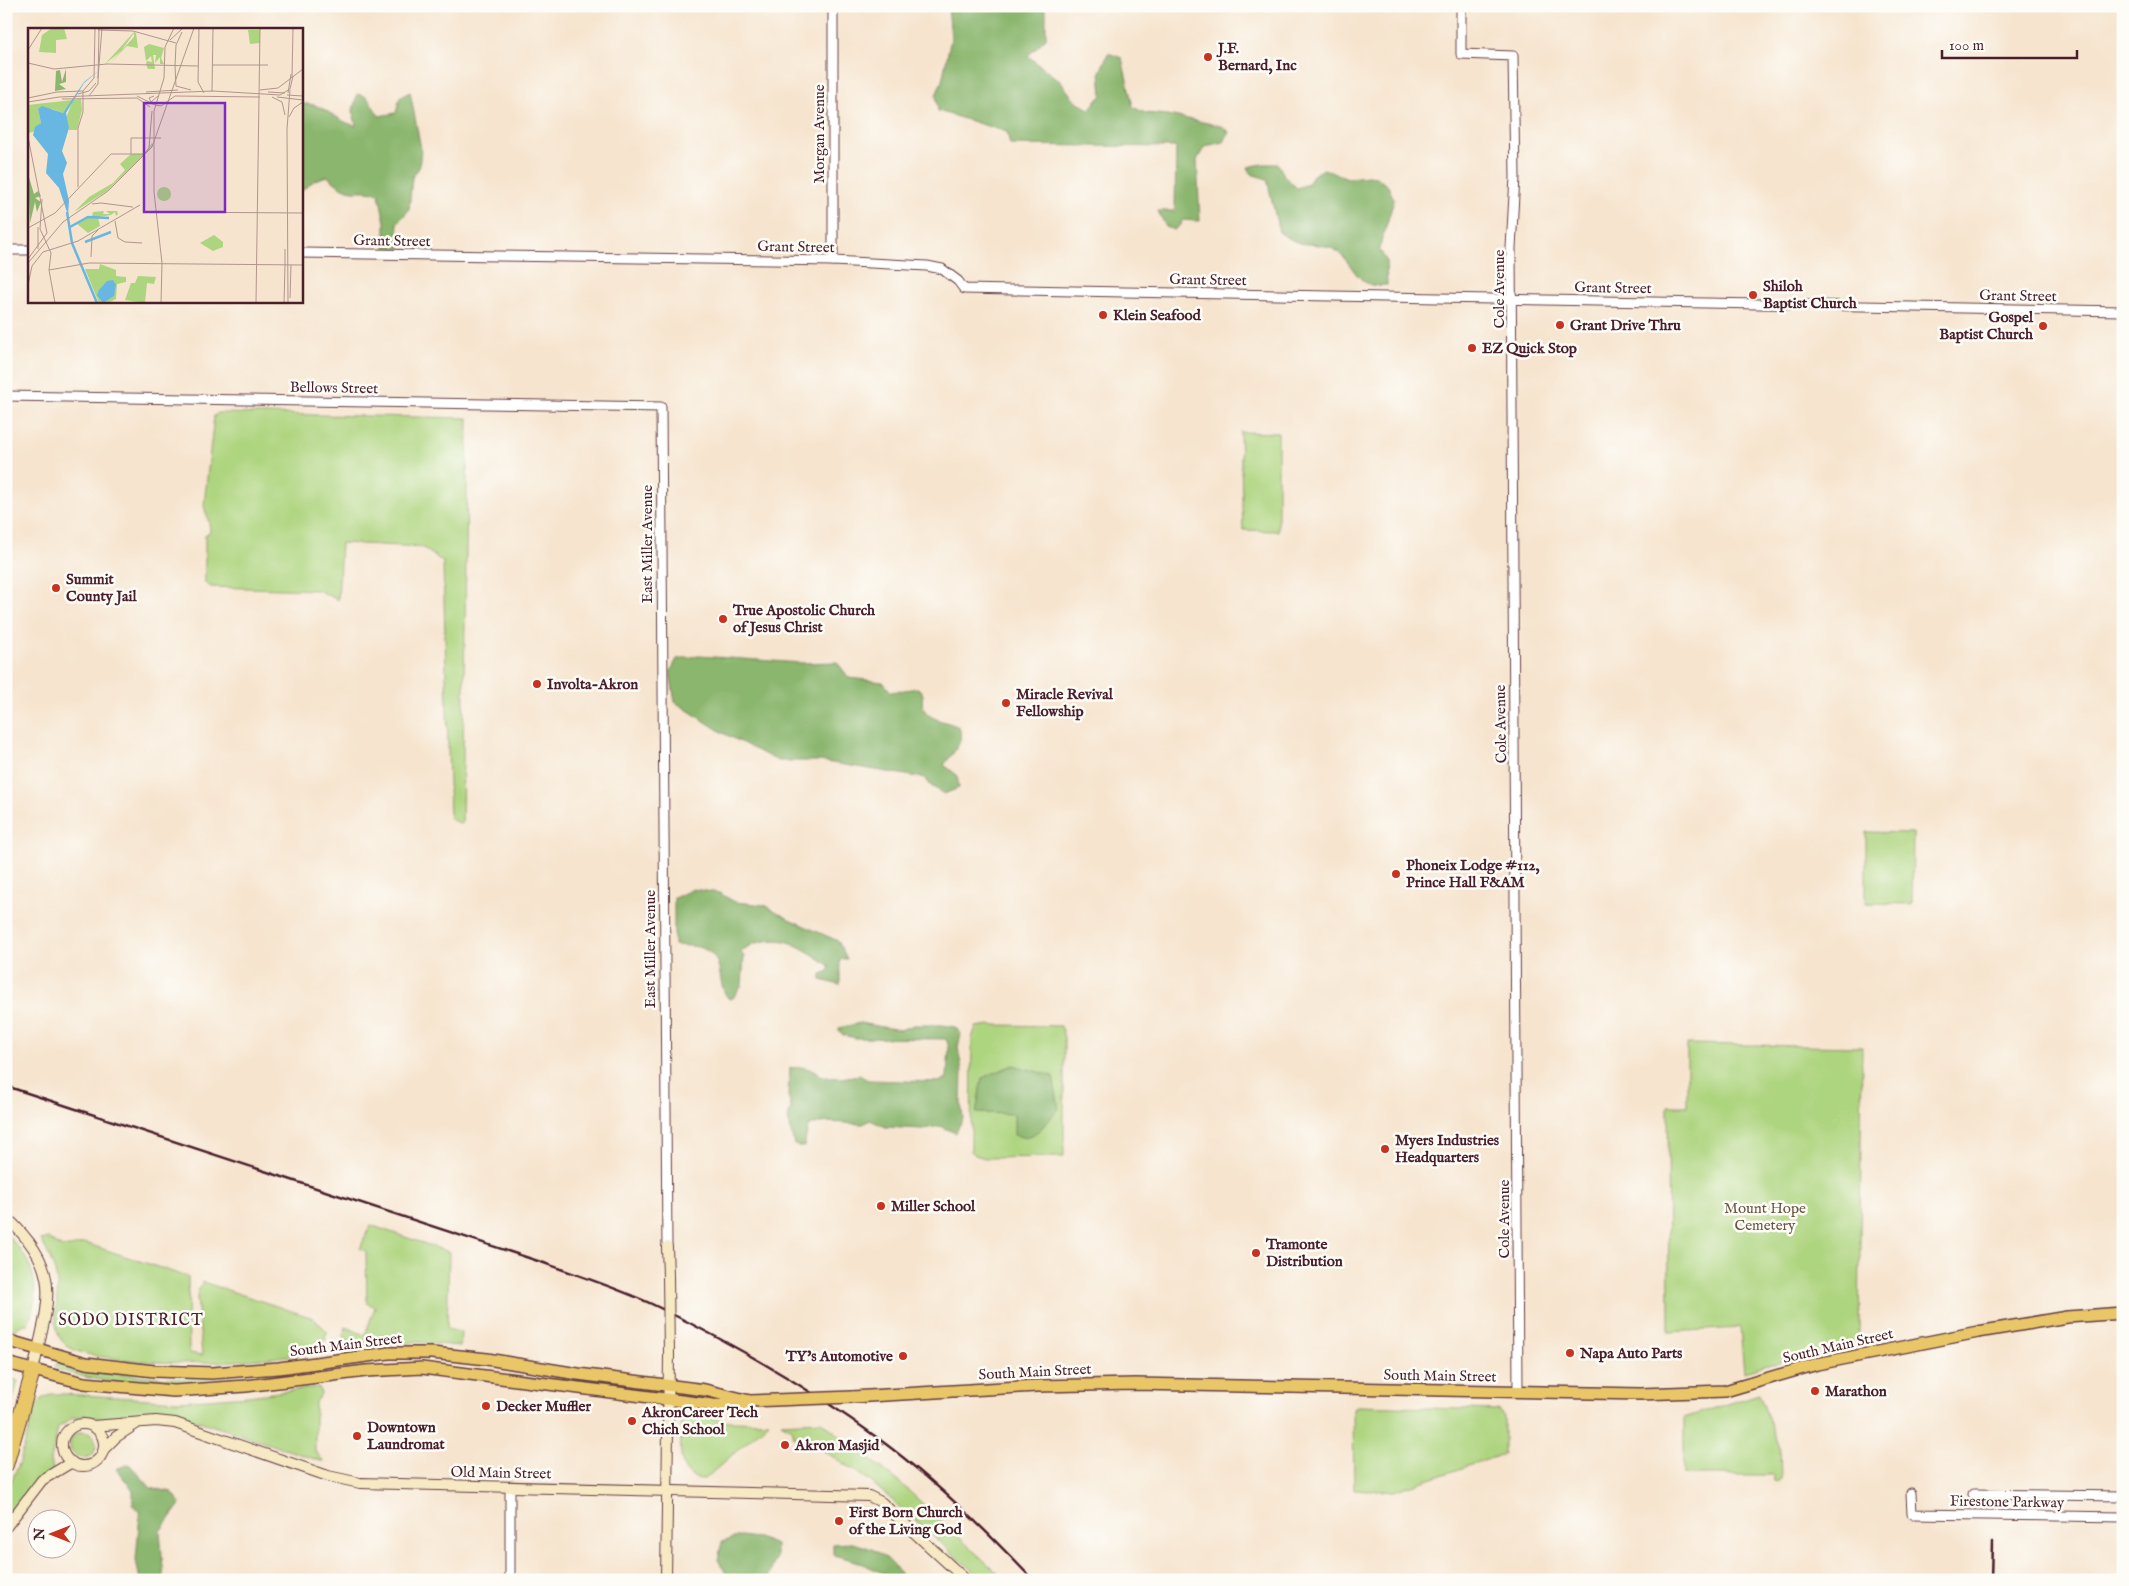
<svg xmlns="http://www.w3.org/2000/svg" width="2129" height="1586" viewBox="0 0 2129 1586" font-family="'IM FELL English',serif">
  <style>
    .green { fill: #add47e; stroke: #7c7a54 }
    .forest { fill: #8ab66d; stroke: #6a6a4c }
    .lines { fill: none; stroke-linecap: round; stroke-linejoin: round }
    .tertiary-casing { stroke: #643d43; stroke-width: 11 }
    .secondary-casing { stroke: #643d43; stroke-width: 12 }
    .primary-casing { stroke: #643d43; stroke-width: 14 }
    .motorway-casing { stroke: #643d43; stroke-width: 16 }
    .tertiary { stroke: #fff; stroke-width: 9 }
    .secondary { stroke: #f6e9c3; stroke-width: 10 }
    .primary { stroke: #e9c769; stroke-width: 11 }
    .motorway { stroke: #e9c769; stroke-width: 14 }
    .rail { stroke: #4a1f2b; stroke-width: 2.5 }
    .secondary-bridge-casing { stroke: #643d43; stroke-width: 12; stroke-linecap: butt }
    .primary-bridge-casing { stroke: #643d43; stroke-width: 14; stroke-linecap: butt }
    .secondary-bridge { stroke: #f6e9c3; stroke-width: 10 }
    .primary-bridge { stroke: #e9c769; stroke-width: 11 }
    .poi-dot { fill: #c8321e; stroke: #fdfcf7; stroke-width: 2 }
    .labels { text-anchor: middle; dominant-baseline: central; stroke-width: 5; stroke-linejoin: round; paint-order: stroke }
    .poi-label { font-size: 15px; font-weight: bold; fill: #4a1f2b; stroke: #fdfcf7; text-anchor: start }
    .street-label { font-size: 15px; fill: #4a1f2b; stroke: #fdfcf7 }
    .park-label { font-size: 15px; fill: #685544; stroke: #fdfcf7 }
    .neighbourhood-label { font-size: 16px; letter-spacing: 1px; fill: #4a1f2b; stroke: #fdfcf7 }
    .inset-river { fill: none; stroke: #67b7e2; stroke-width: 2.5 }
    .inset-road { fill: none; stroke: #b1958d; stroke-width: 1 }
    .view { fill: #7b2cbf; fill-opacity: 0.15; stroke: #7b2cbf; stroke-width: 2.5 }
    .inset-edge { fill: none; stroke: #4a1f2b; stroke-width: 2.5 }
  </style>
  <rect width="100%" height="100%" fill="#fdfcf7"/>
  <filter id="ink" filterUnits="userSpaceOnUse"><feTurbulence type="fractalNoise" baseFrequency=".02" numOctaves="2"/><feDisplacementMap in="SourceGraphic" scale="10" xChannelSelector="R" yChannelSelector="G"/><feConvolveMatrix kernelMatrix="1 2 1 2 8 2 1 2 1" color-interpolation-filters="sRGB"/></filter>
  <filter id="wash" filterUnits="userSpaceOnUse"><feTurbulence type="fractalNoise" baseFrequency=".0096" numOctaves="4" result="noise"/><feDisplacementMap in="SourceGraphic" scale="20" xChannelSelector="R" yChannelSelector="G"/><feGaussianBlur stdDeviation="1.12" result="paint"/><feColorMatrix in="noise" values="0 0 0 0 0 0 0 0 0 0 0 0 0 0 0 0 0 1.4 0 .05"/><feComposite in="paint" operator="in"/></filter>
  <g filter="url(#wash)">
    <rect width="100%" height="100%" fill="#f6e4ce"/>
    <g class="green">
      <path d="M218 413 468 418 462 824 450 819 443 562 422 547 341 543 338 600 318 590 211 587 205 583V536L210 532C210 521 206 515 204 505L214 416Z"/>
      <polygon points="1240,432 1278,433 1278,531 1243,530"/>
      <polygon points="1866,832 1913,833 1912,904 1866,903"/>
      <polygon points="990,1025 1061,1026 1064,1038 1064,1157 985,1158 975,1155 971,1151 972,1038 976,1027"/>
      <polygon points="1687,1044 1862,1047 1859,1339 1744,1372 1740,1328 1669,1332 1668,1106 1687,1106"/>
      <polygon points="370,1225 449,1252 447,1329 461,1332 460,1346 419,1342 357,1346 348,1344 343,1336 346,1327 365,1335 375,1307 367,1303 366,1251 360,1249"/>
      <path d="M6 1234C34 1261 42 1286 28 1324H23L14 1330 6 1328Z"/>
      <path d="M48 1238C63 1251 68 1248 85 1243L188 1277 189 1353 202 1355 197 1297 198 1289 203 1282 313 1318 327 1331 325 1341 316 1352C247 1362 181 1367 112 1358 96 1356 70 1354 60 1338 51 1322 59 1300 57 1282 55 1266 48 1253 41 1240Z"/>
      <path d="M58 1363 111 1373 169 1378 203 1379 288 1373C281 1378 267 1378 258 1379 194 1388 119 1390 57 1369L55 1365Z"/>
      <polygon points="6,1376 18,1381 6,1427"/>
      <polygon points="319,1387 321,1394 315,1402 315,1451 323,1461 321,1461 171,1412 152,1411 105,1420 85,1415 72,1418 58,1428 51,1460 53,1470 6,1523 6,1493 20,1462 34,1409 43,1398 52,1394 65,1394 179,1401 249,1396"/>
      <polygon points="1759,1394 1780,1448 1781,1479 1777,1482 1774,1481 1772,1475 1684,1475 1684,1418"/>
      <polygon points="1357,1406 1497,1410 1504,1416 1504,1454 1394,1491 1354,1490 1353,1408"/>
      <path d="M684 1414 729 1421 769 1422 705 1479C673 1480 682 1440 681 1418Z"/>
      <polygon points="821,1421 897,1480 1005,1580 983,1580 869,1480 805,1439 801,1438 801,1441 794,1437 792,1429 781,1423"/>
      <circle cx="83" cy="1445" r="13"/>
    </g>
    <g class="forest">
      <polygon points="948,6 1043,6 1046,13 1046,38 1028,56 1061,82 1075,101 1089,109 1102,95 1100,72 1108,53 1122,58 1133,107 1145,113 1168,115 1222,126 1229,132 1224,142 1205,146 1197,160 1200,221 1182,220 1181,225 1174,230 1166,227 1158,211 1175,211 1176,147 1010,145 1007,132 938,111 936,95 942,81 951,38"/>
      <path d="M410 92 421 149 419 168 412 177 409 210 397 223 401 249 385 248V222L379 194C369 190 365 191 355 191 343 191 335 182 327 176L315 180 301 191V104C318 103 324 110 338 118 343 122 350 124 356 126L353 111 357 94 367 97 379 116 396 113 400 97Z"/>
      <path d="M1262 164H1278L1285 177 1297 188 1308 184 1313 175 1324 169 1348 178 1368 176 1376 177 1388 186 1394 200 1379 249 1386 260 1387 285C1382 285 1375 286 1371 285 1354 280 1348 254 1331 248 1309 240 1303 250 1279 232L1267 179 1251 174 1248 167Z"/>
      <path d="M699 656 802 663 837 662 849 678 883 682 891 692 918 688 923 694C918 721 943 719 959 727 965 743 953 752 944 765L957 775 959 788 944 794 931 786 925 778 820 761H778L723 733 675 702 670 672 677 659Z"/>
      <path d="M693 889 719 893 735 902 765 905 789 919 838 941 847 959H840V985L821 980V974L827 972 830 967C825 961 793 942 785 941 771 939 750 941 741 953L744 956 742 985 733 998 729 999C715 984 726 961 706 950 698 945 683 946 674 945V898Z"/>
      <polygon points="860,1023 900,1030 914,1025 942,1025 955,1027 961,1034 958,1047 962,1071 961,1103 963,1119 955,1133 941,1126 922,1129 886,1127 870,1120 863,1124 827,1122 808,1126 804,1147 794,1145 788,1118 791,1108 788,1096 790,1068 801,1067 814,1070 821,1076 841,1078 859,1075 868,1080 939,1082 947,1078 949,1047 946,1039 855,1038 843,1035 839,1031 839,1028"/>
      <path d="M1013 1065 1053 1076 1059 1109C1046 1122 1035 1143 1014 1135V1114L976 1113 982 1078Z"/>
      <polygon points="129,1464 151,1488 172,1492 181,1503 160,1531 164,1580 140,1580 136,1560 140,1513 133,1505 133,1490 116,1469"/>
      <polygon points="740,1536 758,1538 776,1545 776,1558 767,1580 730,1580 718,1560 722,1542"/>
      <path d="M851 1543C880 1549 888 1557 905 1580H890L888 1575 853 1560 833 1555V1544Z"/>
    </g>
  </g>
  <g filter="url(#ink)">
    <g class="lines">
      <defs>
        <g id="tertiary">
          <polyline points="1461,6 1461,54 1513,56 1515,177 1511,248 1518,1392"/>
          <polyline points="6,250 29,250"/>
          <polyline points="301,253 833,261 927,266 942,269 958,281 964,289 2123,311"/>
          <polyline points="833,261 833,6"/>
          <polyline points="6,396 661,407 667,1247"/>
          <polyline points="510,1488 510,1580"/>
          <polyline points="1911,1493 1912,1514 2123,1517"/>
          <polyline points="1973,1494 2123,1496"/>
        </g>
        <g id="secondary">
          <path d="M6 1217C65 1272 48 1301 33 1371"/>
          <polyline points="667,1247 668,1276"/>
          <circle cx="83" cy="1445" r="21"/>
          <polyline points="93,1426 156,1421 175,1423 328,1476 360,1483 869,1496 881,1502 966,1580"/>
          <polyline points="104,1449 116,1437 136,1424"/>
          <polyline points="6,1527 42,1480 72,1462"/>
          <polyline points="666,1580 669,1355"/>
        </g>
        <g id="primary">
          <polyline points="6,1340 86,1363 154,1371 212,1373 279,1368 389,1353 432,1353 487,1359 578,1374 705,1390 750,1401"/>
          <polyline points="6,1363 84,1383 174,1391 246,1386 366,1371 422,1368 713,1405 740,1406 750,1401"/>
          <polyline points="852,1397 1037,1386 1135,1384 1640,1394 1725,1391 1817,1364 1978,1332 2067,1317 2123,1313"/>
        </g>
        <polyline id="motorway" points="6,1465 33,1371"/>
      </defs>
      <use href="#tertiary" class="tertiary-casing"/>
      <use href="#secondary" class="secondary-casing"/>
      <use href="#primary" class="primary-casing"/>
      <use href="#motorway" class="motorway-casing"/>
      <use href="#tertiary" class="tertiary"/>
      <use href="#secondary" class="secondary"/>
      <use href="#primary" class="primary"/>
      <use href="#motorway" class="motorway"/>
      <g class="rail">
        <path d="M6 1086 544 1263C582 1277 621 1289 658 1307 735 1345 809 1387 879 1439 935 1480 985 1529 1033 1580"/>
        <polyline points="1991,1580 1992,1543"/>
      </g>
      <defs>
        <polyline id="secondary-bridge" points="668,1276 669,1355"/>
        <polyline id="primary-bridge" points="750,1401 852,1397"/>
      </defs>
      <use href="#secondary-bridge" class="secondary-bridge-casing"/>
      <use href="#primary-bridge" class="primary-bridge-casing"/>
      <use href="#secondary-bridge" class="secondary-bridge"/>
      <use href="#primary-bridge" class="primary-bridge"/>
    </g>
  </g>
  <g class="poi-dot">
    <circle cx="1208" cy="57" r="5"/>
    <circle cx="1753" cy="295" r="5"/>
    <circle cx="1103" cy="315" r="5"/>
    <circle cx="1560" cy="325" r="5"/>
    <circle cx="2043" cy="326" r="5"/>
    <circle cx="1472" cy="348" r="5"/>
    <circle cx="56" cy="588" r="5"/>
    <circle cx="723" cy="619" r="5"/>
    <circle cx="537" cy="684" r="5"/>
    <circle cx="1006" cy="703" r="5"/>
    <circle cx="1396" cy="874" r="5"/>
    <circle cx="1385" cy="1149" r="5"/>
    <circle cx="881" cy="1206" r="5"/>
    <circle cx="1256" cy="1253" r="5"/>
    <circle cx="1570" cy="1353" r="5"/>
    <circle cx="903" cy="1356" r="5"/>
    <circle cx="1815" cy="1391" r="5"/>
    <circle cx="486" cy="1406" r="5"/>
    <circle cx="632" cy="1421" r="5"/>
    <circle cx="357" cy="1436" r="5"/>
    <circle cx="785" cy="1445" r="5"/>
    <circle cx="839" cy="1521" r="5"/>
  </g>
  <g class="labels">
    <g class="poi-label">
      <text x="1218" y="48">J.F.<tspan x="1218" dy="17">Bernard, Inc</tspan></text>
      <text x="1763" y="286">Shiloh<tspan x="1763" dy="17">Baptist Church</tspan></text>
      <text x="1113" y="315">Klein Seafood</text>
      <text x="2033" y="317" text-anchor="end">Gospel<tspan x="2033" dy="17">Baptist Church</tspan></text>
      <text x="1570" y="325">Grant Drive Thru</text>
      <text x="1482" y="348">EZ Quick Stop</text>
      <text x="66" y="579">Summit<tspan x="66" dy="17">County Jail</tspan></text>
      <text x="733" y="610">True Apostolic Church<tspan x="733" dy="17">of Jesus Christ</tspan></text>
      <text x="547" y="684">Involta-Akron</text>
      <text x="1016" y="694">Miracle Revival<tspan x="1016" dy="17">Fellowship</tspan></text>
      <text x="1406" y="865">Phoneix Lodge #112,<tspan x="1406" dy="17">Prince Hall F&amp;AM</tspan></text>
      <text x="1395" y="1140">Myers Industries<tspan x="1395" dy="17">Headquarters</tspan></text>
      <text x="891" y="1206">Miller School</text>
      <text x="1266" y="1244">Tramonte<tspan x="1266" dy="17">Distribution</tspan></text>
      <text x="1580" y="1353">Napa Auto Parts</text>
      <text x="893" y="1356" text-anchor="end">TY's Automotive</text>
      <text x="1825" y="1391">Marathon</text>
      <text x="496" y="1406">Decker Muffler</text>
      <text x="642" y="1412">AkronCareer Tech<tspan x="642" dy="17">Chich School</tspan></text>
      <text x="367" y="1427">Downtown<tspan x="367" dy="17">Laundromat</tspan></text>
      <text x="795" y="1445">Akron Masjid</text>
      <text x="849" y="1512">First Born Church<tspan x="849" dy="17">of the Living God</tspan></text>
    </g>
    <g class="street-label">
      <text transform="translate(819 134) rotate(-90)">Morgan Avenue</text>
      <text transform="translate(392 241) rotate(1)">Grant Street</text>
      <text transform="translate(796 247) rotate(1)">Grant Street</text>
      <text transform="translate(1208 280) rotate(1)">Grant Street</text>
      <text transform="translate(1613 288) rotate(1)">Grant Street</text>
      <text transform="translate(1499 289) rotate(-90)">Cole Avenue</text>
      <text transform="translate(2018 296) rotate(1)">Grant Street</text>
      <text transform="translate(334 388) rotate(1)">Bellows Street</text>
      <text transform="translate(647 544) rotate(-90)">East Miller Avenue</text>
      <text transform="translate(1501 724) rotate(-91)">Cole Avenue</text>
      <text transform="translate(650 949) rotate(-90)">East Miller Avenue</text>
      <text transform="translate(1504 1219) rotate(-90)">Cole Avenue</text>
      <text transform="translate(346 1345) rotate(-7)">South Main Street</text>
      <text transform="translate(1838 1346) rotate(-13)">South Main Street</text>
      <text transform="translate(1035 1372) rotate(-3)">South Main Street</text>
      <text transform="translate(1440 1376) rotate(1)">South Main Street</text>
      <text transform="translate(501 1473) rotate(1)">Old Main Street</text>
      <text transform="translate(2007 1502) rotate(1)">Firestone Parkway</text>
    </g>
    <g class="park-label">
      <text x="1765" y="1208">Mount Hope<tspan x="1765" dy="17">Cemetery</tspan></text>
    </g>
    <g class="neighbourhood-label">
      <text x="131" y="1321">SODO DISTRICT</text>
    </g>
  </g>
  <g transform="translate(28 28)">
    <rect width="275" height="275" fill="#f6e4ce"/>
    <path d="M24 0H36L39 11 28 12V25L11 24 14 7ZM220 2H232V15L222 16ZM106 4 108 5 110 20 99 18 81 36 106 9V5L93 23 77 36ZM121 16 136 20 133 30 136 36H132V29L127 35 128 27H125L127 41H120L118 36 119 33 124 34 123 28 118 33 116 19ZM53 71 54 82 49 102H41L38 90 45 72 35 85 24 81H10L13 95 5 104 0 105V77ZM124 115 125 117 117 126 79 163 46 184 61 169 85 155 97 142 92 136 103 126H116ZM129 166a7 7 0 1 1 14 0a7 7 0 1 1-14 0ZM76 183 75 186H82L78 183H89L90 186 88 188 87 184 83 187 70 189 72 198 60 205 48 195 64 188 65 184ZM186 207 195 214V219L185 223 172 215ZM72 236 88 242V248L98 249V254L89 256 88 271 80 275H71L57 241H71ZM110 248 128 249 126 256 119 255 117 275 97 272 103 255H107Z" fill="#add47e"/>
    <path d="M38 41V54L31 56 38 61 27 63 28 43 32 42 34 54ZM0 146 6 166 10 163 13 168 7 170 13 174 9 184 7 174 2 195Z" fill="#8ab66d"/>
    <path d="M73 41 56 55 38 85 41 100 34 123 39 135 35 146 41 173 40 187 31 160 18 145 20 126 5 107 7 99 13 95 10 81 14 78 35 85 56 54ZM85 252 88 257 86 268 75 275 69 267 71 262 79 253Z" fill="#67b7e2"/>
    <path class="inset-river" d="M39 184 44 215 69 275M42 199 60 189 81 190M57 214 83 204"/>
    <path class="inset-road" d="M171 0 170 54 176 65M70 2 105 3 148 15M142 12 155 0M0 22 14 0M0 35 26 41 79 36 170 38M185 37H240M147 38 148 17 154 4M147 38 148 58 163 62M264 49 265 0M70 50 74 0M232 62 250 60 275 41M118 64 150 62M184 64 185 0M240 64 257 65M260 65 263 46M50 66 61 63 68 55M259 67 275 68M61 68 70 56 71 0M109 68 127 77M126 68 121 70 123 74 130 68M244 69 254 74 257 87M249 69 275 72M0 70 29 64 55 63M34 71 109 70 122 79M0 74 31 69 185 63 252 67 262 61 265 48M127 77 133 78 147 68 232 69M261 89 266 80 275 74M0 109 19 205 0 231M103 126V110H133M50 159V100L55 84V63L66 50 67 0M14 171 12 201 23 225 21 242 27 275M64 176 73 175 105 179M130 184 275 185M87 193 90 210 97 214 114 215M0 200 27 185 83 126H116L121 120 124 83M10 221V199M63 229 64 208 70 202M0 235 35 194 80 163 124 119 166 0M257 237V221M21 242 61 235 275 237M0 257 4 238 15 224 50 213 112 177M262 270 263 237M133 275 134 235 126 164V83L136 50 137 19 146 0M228 275 232 0M256 275 257 237M260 275 259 101 262 62"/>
    <path class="view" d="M116 75H197V184H116Z"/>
    <rect width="275" height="275" class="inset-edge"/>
  </g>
  <rect width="2129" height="1586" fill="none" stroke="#fdfcf7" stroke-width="25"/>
  <g transform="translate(52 1534) rotate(270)"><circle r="24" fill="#fdfcf7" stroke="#b5a4a5"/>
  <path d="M0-4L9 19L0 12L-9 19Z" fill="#c8321e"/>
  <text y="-8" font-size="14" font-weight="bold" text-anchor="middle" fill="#4a1f2b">N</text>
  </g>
  <path d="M1942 50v8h135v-8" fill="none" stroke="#4a1f2b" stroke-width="2.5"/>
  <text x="1949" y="50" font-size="15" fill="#4a1f2b" stroke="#fdfcf7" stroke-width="4" paint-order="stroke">100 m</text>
</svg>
